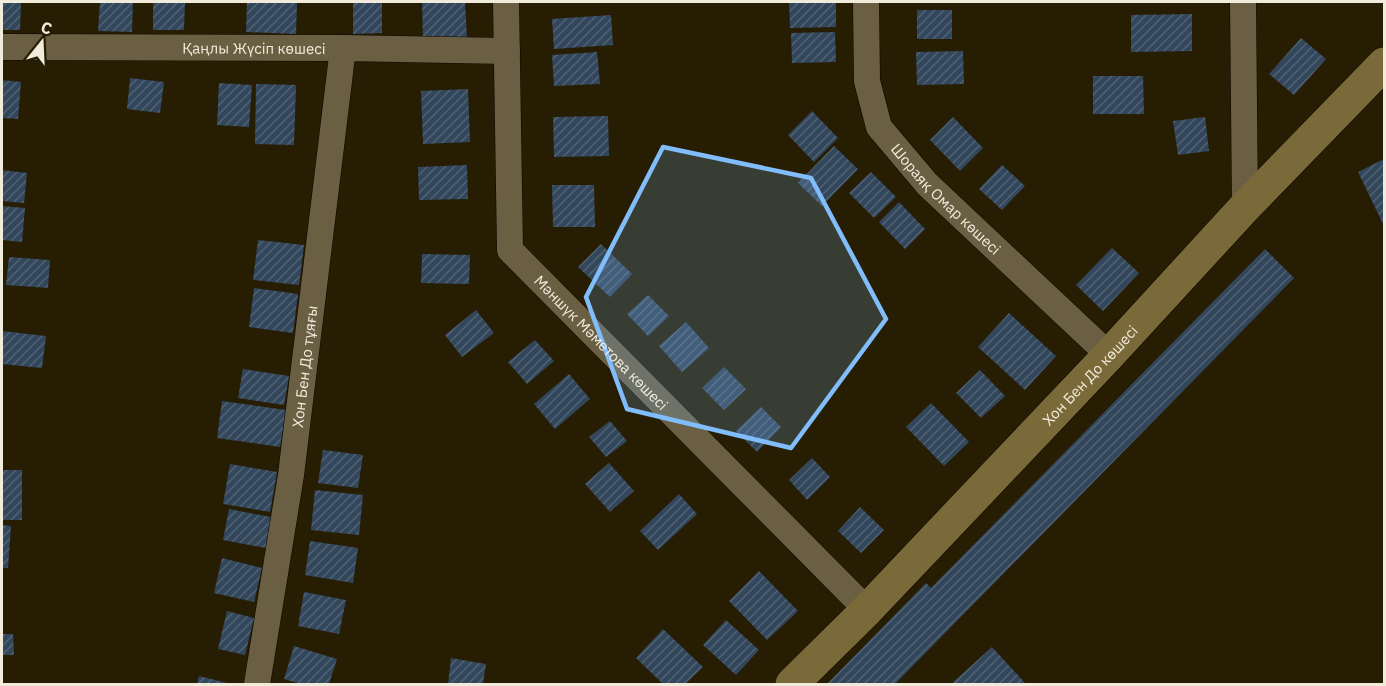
<svg xmlns="http://www.w3.org/2000/svg" width="1386" height="686" viewBox="0 0 1386 686" font-family="'IBM Plex Sans',sans-serif">
  <style>
    .building { fill: url(#building-hatch) }
    .lines { fill: none; stroke-linecap: round; stroke-linejoin: round }
    .street-casing { stroke: #0f0700; stroke-width: 27 }
    .secondary-casing { stroke: #0f0700; stroke-width: 34 }
    .street { stroke: #6a5f43; stroke-width: 26 }
    .secondary { stroke: #7b6a39; stroke-width: 33 }
    .marked { fill: #80bdfa; fill-opacity: 0.2; stroke: #80bdfa; stroke-width: 4.5; stroke-linejoin: round }
    .labels { text-anchor: middle; dominant-baseline: central; stroke-width: 5; stroke-linejoin: round; paint-order: stroke }
    .street-label { font-size: 15px; fill: #f1ebdc; stroke: #261d03 }
  </style>
  <defs>
    <pattern id="building-hatch" width="6" height="6" patternUnits="userSpaceOnUse" patternTransform="scale(1.5)"><rect width="6" height="6" fill="#33475c"/><path d="M-1 1l2-2M0 6l6-6M5 7l2-2" fill="none" stroke="#516273"/></pattern>
  </defs>
  <rect width="100%" height="100%" fill="#261d03"/>
  <g class="building">
    <polygon points="2,2 21,2 20,30 2,30"/>
    <polygon points="100,2 133,2 132,32 98,31"/>
    <polygon points="153,2 185,2 184,30 153,30"/>
    <polygon points="247,2 297,2 296,34 246,32"/>
    <polygon points="353,2 382,2 382,33 353,34"/>
    <polygon points="422,2 465,2 467,39 423,41"/>
    <polygon points="789,2 836,2 836,27 790,28"/>
    <rect x="917" y="10" width="35" height="29"/>
    <polygon points="1192,14 1192,51 1131,52 1131,15"/>
    <polygon points="611,15 613,45 554,49 552,19"/>
    <polygon points="835,32 836,62 792,63 791,33"/>
    <polygon points="1301,38 1326,59 1294,95 1269,74"/>
    <polygon points="963,51 964,84 917,85 916,52"/>
    <polygon points="597,52 600,84 554,86 552,55"/>
    <polygon points="1093,76 1143,76 1144,114 1093,114"/>
    <polygon points="130,78 164,82 160,113 127,109"/>
    <polygon points="2,80 21,82 18,119 2,118"/>
    <polygon points="219,83 252,85 249,127 217,125"/>
    <polygon points="256,84 296,85 294,145 255,144"/>
    <polygon points="468,89 470,142 423,144 421,91"/>
    <polygon points="812,111 838,138 814,162 788,135"/>
    <polygon points="608,116 609,156 554,157 553,117"/>
    <polygon points="953,117 983,148 960,171 930,140"/>
    <polygon points="1205,117 1209,151 1178,155 1173,121"/>
    <polygon points="834,146 858,169 822,206 798,183"/>
    <polygon points="1384,159 1384,226 1358,172"/>
    <polygon points="467,165 468,199 419,200 418,167"/>
    <polygon points="1002,165 1025,186 1002,210 979,189"/>
    <polygon points="2,170 27,173 24,203 2,201"/>
    <polygon points="871,172 896,197 874,218 849,193"/>
    <polygon points="552,185 594,185 595,227 553,227"/>
    <polygon points="899,202 925,229 905,249 879,222"/>
    <polygon points="2,206 25,208 22,242 2,240"/>
    <polygon points="258,240 304,245 299,285 253,280"/>
    <polygon points="601,244 632,274 610,297 578,267"/>
    <polygon points="1112,248 1139,273 1103,311 1076,285"/>
    <polygon points="1265,249 1294,278 895,684 827,684 926,583 931,588"/>
    <polygon points="422,254 470,255 469,284 421,283"/>
    <polygon points="9,257 50,260 48,288 6,285"/>
    <polygon points="254,288 298,294 293,333 249,327"/>
    <polygon points="648,295 669,316 648,336 627,314"/>
    <polygon points="476,310 494,333 462,357 445,335"/>
    <polygon points="1009,313 1056,356 1025,390 978,347"/>
    <polygon points="686,322 709,348 682,372 659,346"/>
    <polygon points="2,331 46,336 42,368 2,364"/>
    <polygon points="535,340 554,361 527,384 508,362"/>
    <polygon points="724,367 746,389 724,410 702,388"/>
    <polygon points="243,369 289,376 284,405 238,398"/>
    <polygon points="980,370 1005,396 981,418 956,393"/>
    <polygon points="569,374 590,399 555,429 534,404"/>
    <polygon points="222,401 286,410 280,447 217,438"/>
    <polygon points="931,403 969,442 944,466 906,427"/>
    <polygon points="761,407 781,427 757,452 736,431"/>
    <polygon points="610,421 627,441 606,457 589,437"/>
    <polygon points="323,450 363,455 358,488 318,483"/>
    <polygon points="812,458 830,477 807,500 789,480"/>
    <polygon points="609,463 634,491 610,512 585,484"/>
    <polygon points="230,464 277,472 270,512 223,504"/>
    <rect x="2" y="470" width="20" height="50"/>
    <polygon points="315,490 363,495 359,535 311,530"/>
    <polygon points="679,494 697,514 658,550 640,531"/>
    <polygon points="860,507 884,530 861,553 838,531"/>
    <polygon points="229,509 271,517 266,548 223,540"/>
    <polygon points="2,525 11,526 8,568 2,568"/>
    <polygon points="310,541 358,548 353,583 305,575"/>
    <polygon points="222,558 262,568 254,602 214,593"/>
    <polygon points="759,571 798,611 767,640 729,601"/>
    <polygon points="304,592 346,600 339,634 298,626"/>
    <polygon points="227,611 254,618 245,655 218,649"/>
    <polygon points="726,620 759,650 736,675 703,645"/>
    <polygon points="663,629 703,667 685,684 663,684 636,658"/>
    <polygon points="2,634 13,634 14,655 2,655"/>
    <polygon points="294,646 337,659 329,684 301,684 284,679"/>
    <polygon points="992,647 1026,684 951,684"/>
    <polygon points="451,658 486,664 483,684 448,684"/>
    <polygon points="199,676 231,684 197,684"/>
  </g>
  <g class="lines">
    <defs>
      <g id="street">
        <path id="s1" d="M506 2 510 250 867 610"/>
        <path id="s2" d="M866 2 867 81 879 127 927 184 1109 355"/>
        <polyline points="1243,2 1245,207"/>
        <path id="s3" d="M2 47 343 48 507 51"/>
        <path id="s4" d="M257 684 291 475 343 48"/>
      </g>
      <g id="secondary">
        <path id="s5" d="M792 684 867 610 1109 355 1245 207 1384 64"/>
      </g>
    </defs>
    <use href="#street" class="street-casing"/>
    <use href="#secondary" class="secondary-casing"/>
    <use href="#street" class="street"/>
    <use href="#secondary" class="secondary"/>
  </g>
  <path class="marked" d="M663 147 811 178 886 319 791 448 627 409 586 297Z"/>
  <g class="labels">
    <g class="street-label">
      <text stroke="none"><textPath href="#s3" startOffset="252">Қаңлы Жүсіп көшесі</textPath></text>
      <text stroke="none"><textPath href="#s2" startOffset="225">Шораяқ Омар көшесі</textPath></text>
      <text stroke="none"><textPath href="#s1" startOffset="378">Мәншүк Мәметова көшесі</textPath></text>
      <text stroke="none"><textPath href="#s4" startOffset="321">Хон Бен До тұяғы</textPath></text>
      <text stroke="none"><textPath href="#s5" startOffset="429">Хон Бен До көшесі</textPath></text>
    </g>
  </g>
  <rect width="1386" height="686" fill="none" stroke="#f1ebdc" stroke-width="6"/>
  <g transform="translate(42 42) rotate(18)" stroke="#261d03" stroke-width="4.5" paint-order="stroke">
  <path d="M0-4.5L10 22L0 15L-10 22Z" fill="#f1ebdc"/>
  <text y="-9" font-size="16" font-weight="bold" text-anchor="middle" fill="#f1ebdc">С</text>
  </g>
</svg>
